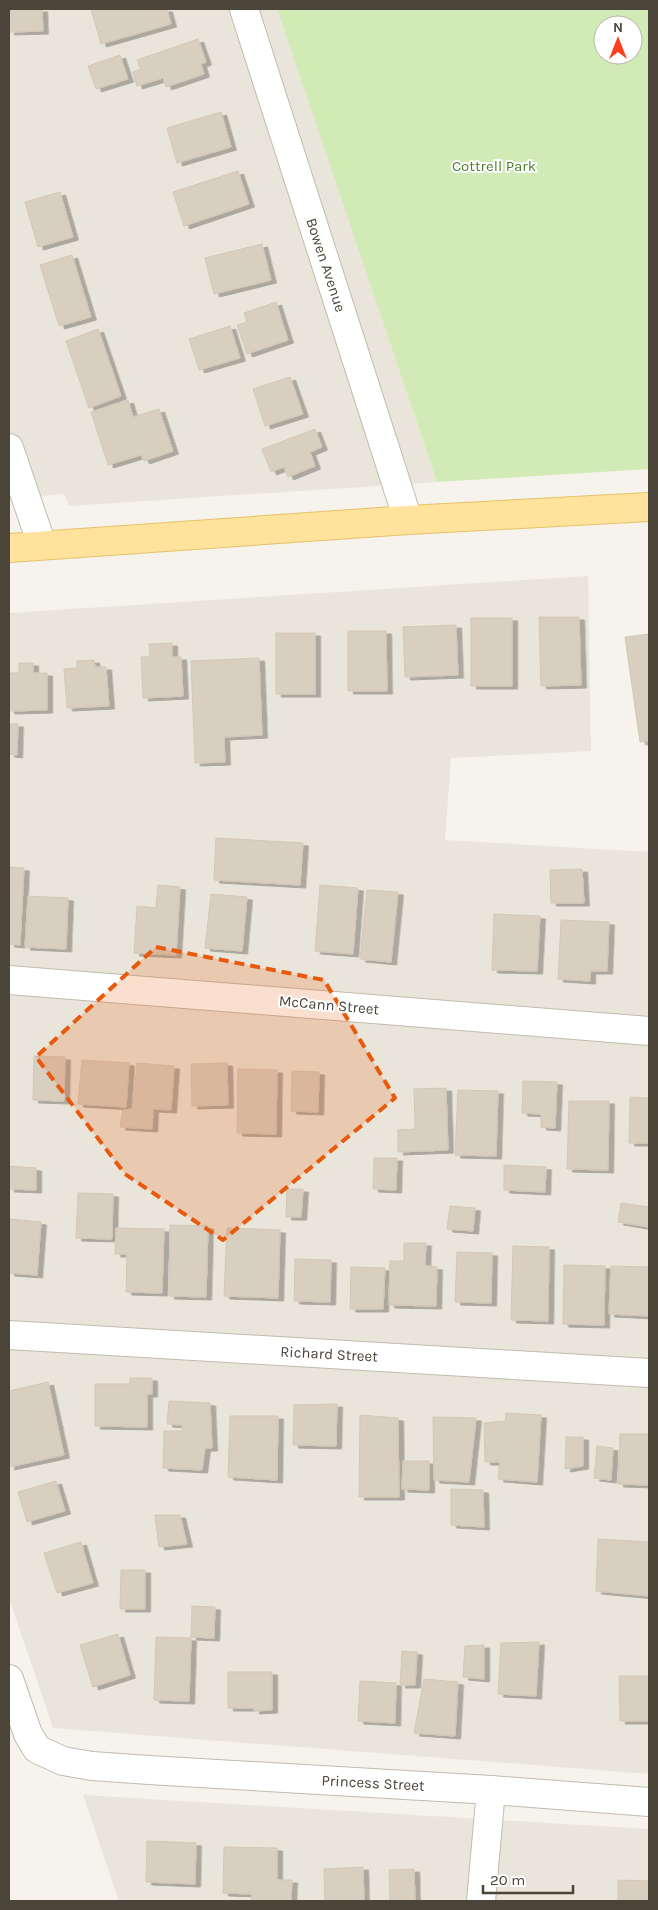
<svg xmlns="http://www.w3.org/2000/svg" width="658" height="1910" viewBox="0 0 658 1910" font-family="Karla,sans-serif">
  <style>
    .residential { fill: #eae5da }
    .green { fill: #d2eab5; fill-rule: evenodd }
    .building { fill: #d8cfc1; stroke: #d3c7b4; filter: url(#shadow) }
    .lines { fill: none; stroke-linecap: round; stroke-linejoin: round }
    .minor-casing { stroke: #c2bbae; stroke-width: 30 }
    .major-casing { stroke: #e6c16a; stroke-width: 30 }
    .minor { stroke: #fff; stroke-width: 28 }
    .major { stroke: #ffe39c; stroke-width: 28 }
    .marked { fill: #e8590c; fill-opacity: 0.2; stroke: #e8590c; stroke-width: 4; stroke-dasharray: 10 6; stroke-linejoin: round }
    .labels { text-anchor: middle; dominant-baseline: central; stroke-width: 4; stroke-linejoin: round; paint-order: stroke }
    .park-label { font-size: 15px; fill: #4a7f2a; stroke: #fff }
    .street-label { font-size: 15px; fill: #4b4439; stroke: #fff }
  </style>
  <defs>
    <filter id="shadow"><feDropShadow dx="5.5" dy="3" stdDeviation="0" flood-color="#0004"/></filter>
  </defs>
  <rect width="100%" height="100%" fill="#f6f3ec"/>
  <g class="residential">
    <polygon points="9,9 277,9 437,482 69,506 64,494 9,499"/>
    <polygon points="588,576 591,751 451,758 445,840 649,852 649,1774 53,1728 9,1598 9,613"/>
    <polygon points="83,1795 649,1829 649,1901 119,1901"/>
  </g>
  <path class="green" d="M277 9H649V469L437 482ZM603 25H633V55H603Z"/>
  <g class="building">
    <polygon points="9,9 42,9 43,31 9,32"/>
    <polygon points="91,9 167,9 171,24 101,44"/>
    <polygon points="198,39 206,62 201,64 204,74 166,87 163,78 137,86 133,72 141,69 137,60"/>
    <polygon points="120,55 128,79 96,89 88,66"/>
    <polygon points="221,112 231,147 177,163 167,128"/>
    <polygon points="238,171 249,204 184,226 173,192"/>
    <polygon points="60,192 73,237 38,247 25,202"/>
    <polygon points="262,244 271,280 214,294 205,258"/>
    <polygon points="72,255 91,317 59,326 40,265"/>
    <polygon points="276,302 288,340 247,354 237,325 247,322 244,313"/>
    <polygon points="230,326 240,358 199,370 189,339"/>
    <polygon points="98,329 121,396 89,408 66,341"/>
    <polygon points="290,377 303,414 265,426 253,389"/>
    <polygon points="128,400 133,417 159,409 173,451 144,461 141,455 108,465 91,412"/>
    <polygon points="315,429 322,447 310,452 315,466 288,477 284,467 271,472 262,449"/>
    <polygon points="539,617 579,617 581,685 541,686"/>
    <rect x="471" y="618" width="41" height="68"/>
    <polygon points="456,625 458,675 405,677 403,627"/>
    <polygon points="348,631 386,631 387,691 348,691"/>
    <rect x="276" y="633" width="39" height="61"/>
    <polygon points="649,634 649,741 640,742 625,637"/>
    <polygon points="172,643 172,657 181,657 183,696 143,698 141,657 150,657 149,644"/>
    <polygon points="259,658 262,735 224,737 225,762 195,763 191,661"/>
    <polygon points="94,660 95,667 106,667 109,706 67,708 64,669 77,668 77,661"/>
    <polygon points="19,663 33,663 33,673 47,673 47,710 9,711 9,673 19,673"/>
    <polygon points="9,724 18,724 17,755 9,754"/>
    <polygon points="216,838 303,843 300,885 214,880"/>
    <polygon points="9,867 24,868 20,945 9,944"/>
    <polygon points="582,869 584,903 551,903 550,870"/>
    <polygon points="158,885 180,887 176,955 134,953 137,906 156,908"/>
    <polygon points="320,885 358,888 353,954 315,951"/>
    <polygon points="367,890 398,892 391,962 360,959"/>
    <polygon points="211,894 247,897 242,951 205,948"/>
    <polygon points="28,896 68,898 66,949 25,947"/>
    <polygon points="494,914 540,916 537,971 492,970"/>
    <polygon points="561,920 609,922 607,971 590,971 590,981 558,979"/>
    <polygon points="34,1056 65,1057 64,1101 33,1100"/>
    <polygon points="82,1060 129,1063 126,1107 78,1104"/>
    <polygon points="137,1063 174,1066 171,1110 153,1109 152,1129 120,1127 123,1110 133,1109"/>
    <polygon points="227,1063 228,1105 192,1106 191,1064"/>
    <polygon points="238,1069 277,1070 276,1134 237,1133"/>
    <polygon points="292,1071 319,1072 318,1112 291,1111"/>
    <polygon points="523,1081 557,1082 555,1128 541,1127 541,1114 522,1113"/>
    <polygon points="446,1088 448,1150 398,1152 398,1130 415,1129 414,1089"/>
    <polygon points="458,1090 498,1091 496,1156 455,1155"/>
    <polygon points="630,1097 649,1098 649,1143 629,1143"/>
    <polygon points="569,1101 609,1101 608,1170 567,1169"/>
    <polygon points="374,1158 397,1158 396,1190 373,1189"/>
    <polygon points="504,1165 546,1167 545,1192 504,1190"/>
    <polygon points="9,1166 36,1168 36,1190 9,1189"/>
    <polygon points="287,1189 303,1189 301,1217 286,1217"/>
    <polygon points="78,1193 113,1194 112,1239 76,1238"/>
    <polygon points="621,1203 649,1207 648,1227 618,1222"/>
    <polygon points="450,1206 475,1208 473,1231 447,1229"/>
    <polygon points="9,1219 41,1222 37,1275 9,1273"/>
    <polygon points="170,1225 208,1226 206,1297 169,1296"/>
    <polygon points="116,1228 164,1229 162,1293 126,1292 127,1254 115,1254"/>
    <polygon points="227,1228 280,1230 278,1298 224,1296"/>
    <polygon points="404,1243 426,1243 425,1266 437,1267 436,1306 389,1305 390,1261 404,1261"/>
    <polygon points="513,1246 549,1247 548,1321 511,1320"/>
    <polygon points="457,1252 492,1253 491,1303 455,1302"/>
    <polygon points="295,1259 331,1260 330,1302 294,1301"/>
    <polygon points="564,1265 605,1266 604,1325 563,1324"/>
    <polygon points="611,1266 649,1267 649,1316 609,1314"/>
    <polygon points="351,1267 385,1268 383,1309 350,1309"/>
    <polygon points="130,1378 152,1378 152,1394 147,1394 147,1427 95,1426 95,1384 130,1384"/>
    <polygon points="48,1382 64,1455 9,1467 9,1391"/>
    <polygon points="169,1401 210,1403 212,1448 205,1448 202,1470 163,1468 164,1431 183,1431 182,1425 167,1424"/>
    <polygon points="337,1404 336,1446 293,1445 294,1405"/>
    <polygon points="506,1413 541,1415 537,1482 498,1479 500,1462 485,1462 484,1423 505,1421"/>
    <polygon points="360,1415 398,1418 399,1497 359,1497"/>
    <polygon points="230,1416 278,1416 277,1480 228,1477"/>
    <polygon points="433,1417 476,1418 469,1482 434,1480"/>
    <polygon points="620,1434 649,1434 649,1485 618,1484"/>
    <polygon points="566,1437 583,1437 583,1466 565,1469"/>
    <polygon points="597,1446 613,1448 611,1480 594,1478"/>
    <polygon points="403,1461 429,1461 429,1490 402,1489"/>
    <polygon points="56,1481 65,1511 27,1522 18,1492"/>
    <polygon points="451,1489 483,1490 484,1527 451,1525"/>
    <polygon points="155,1515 180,1515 187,1544 159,1547"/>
    <polygon points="598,1539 649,1542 649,1596 596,1591"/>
    <polygon points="81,1542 93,1583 57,1593 44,1553"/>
    <polygon points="121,1570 145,1570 145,1609 120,1609"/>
    <polygon points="192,1606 215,1607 214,1638 191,1637"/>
    <polygon points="118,1634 130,1675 93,1687 80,1645"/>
    <polygon points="156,1637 191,1638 189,1701 154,1700"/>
    <polygon points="539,1642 536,1696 498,1694 501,1643"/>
    <polygon points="484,1645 484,1679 463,1677 465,1646"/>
    <polygon points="402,1651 417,1652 415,1685 400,1685"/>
    <polygon points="228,1672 272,1672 272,1710 254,1711 254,1708 228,1708"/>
    <polygon points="619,1676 649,1676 649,1721 620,1721"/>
    <polygon points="424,1679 458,1682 455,1736 414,1733"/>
    <polygon points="360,1681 396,1683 395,1723 358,1721"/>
    <polygon points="147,1841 196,1843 195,1884 146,1882"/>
    <polygon points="224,1847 277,1848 277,1880 292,1880 291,1901 252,1901 252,1894 223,1893"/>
    <polygon points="363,1867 364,1901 325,1901 324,1869"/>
    <polygon points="414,1869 415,1901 390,1901 389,1870"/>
    <polygon points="618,1880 649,1881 649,1901 618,1901"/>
  </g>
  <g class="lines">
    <defs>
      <g id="minor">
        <polyline points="244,9 408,520"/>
        <polyline points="9,448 42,545"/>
        <polyline points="9,980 649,1031"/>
        <polyline points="9,1335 649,1373"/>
        <polyline points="9,1679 28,1734 37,1749 63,1761 92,1766 149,1770 491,1790 649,1802"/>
        <polyline points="481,1901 491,1790"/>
      </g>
      <polyline id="major" points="9,548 408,520 649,507"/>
    </defs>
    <use href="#minor" class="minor-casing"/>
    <use href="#major" class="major-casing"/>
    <use href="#minor" class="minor"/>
    <use href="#major" class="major"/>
  </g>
  <path class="marked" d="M156 947 324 980 395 1098 223 1240 125 1174 36 1057Z"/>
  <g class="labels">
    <g class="park-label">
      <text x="494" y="166">Cottrell Park</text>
    </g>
    <g class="street-label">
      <text transform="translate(326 265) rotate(72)">Bowen Avenue</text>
      <text transform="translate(329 1005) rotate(5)">McCann Street</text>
      <text transform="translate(329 1354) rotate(3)">Richard Street</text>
      <text transform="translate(373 1783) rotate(3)">Princess Street</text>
    </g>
  </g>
  <rect width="658" height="1910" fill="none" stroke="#4b4439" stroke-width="20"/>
  <g transform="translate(618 40)"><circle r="24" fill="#ffffff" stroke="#b7b4b0"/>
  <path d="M0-4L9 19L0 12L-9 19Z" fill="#fc3f1d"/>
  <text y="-8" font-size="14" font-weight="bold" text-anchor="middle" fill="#4b4439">N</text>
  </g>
  <path d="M483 1885v8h90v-8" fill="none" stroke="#4b4439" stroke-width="2.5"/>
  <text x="490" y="1885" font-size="15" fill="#4b4439" stroke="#ffffff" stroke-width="4" paint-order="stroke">20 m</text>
</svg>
